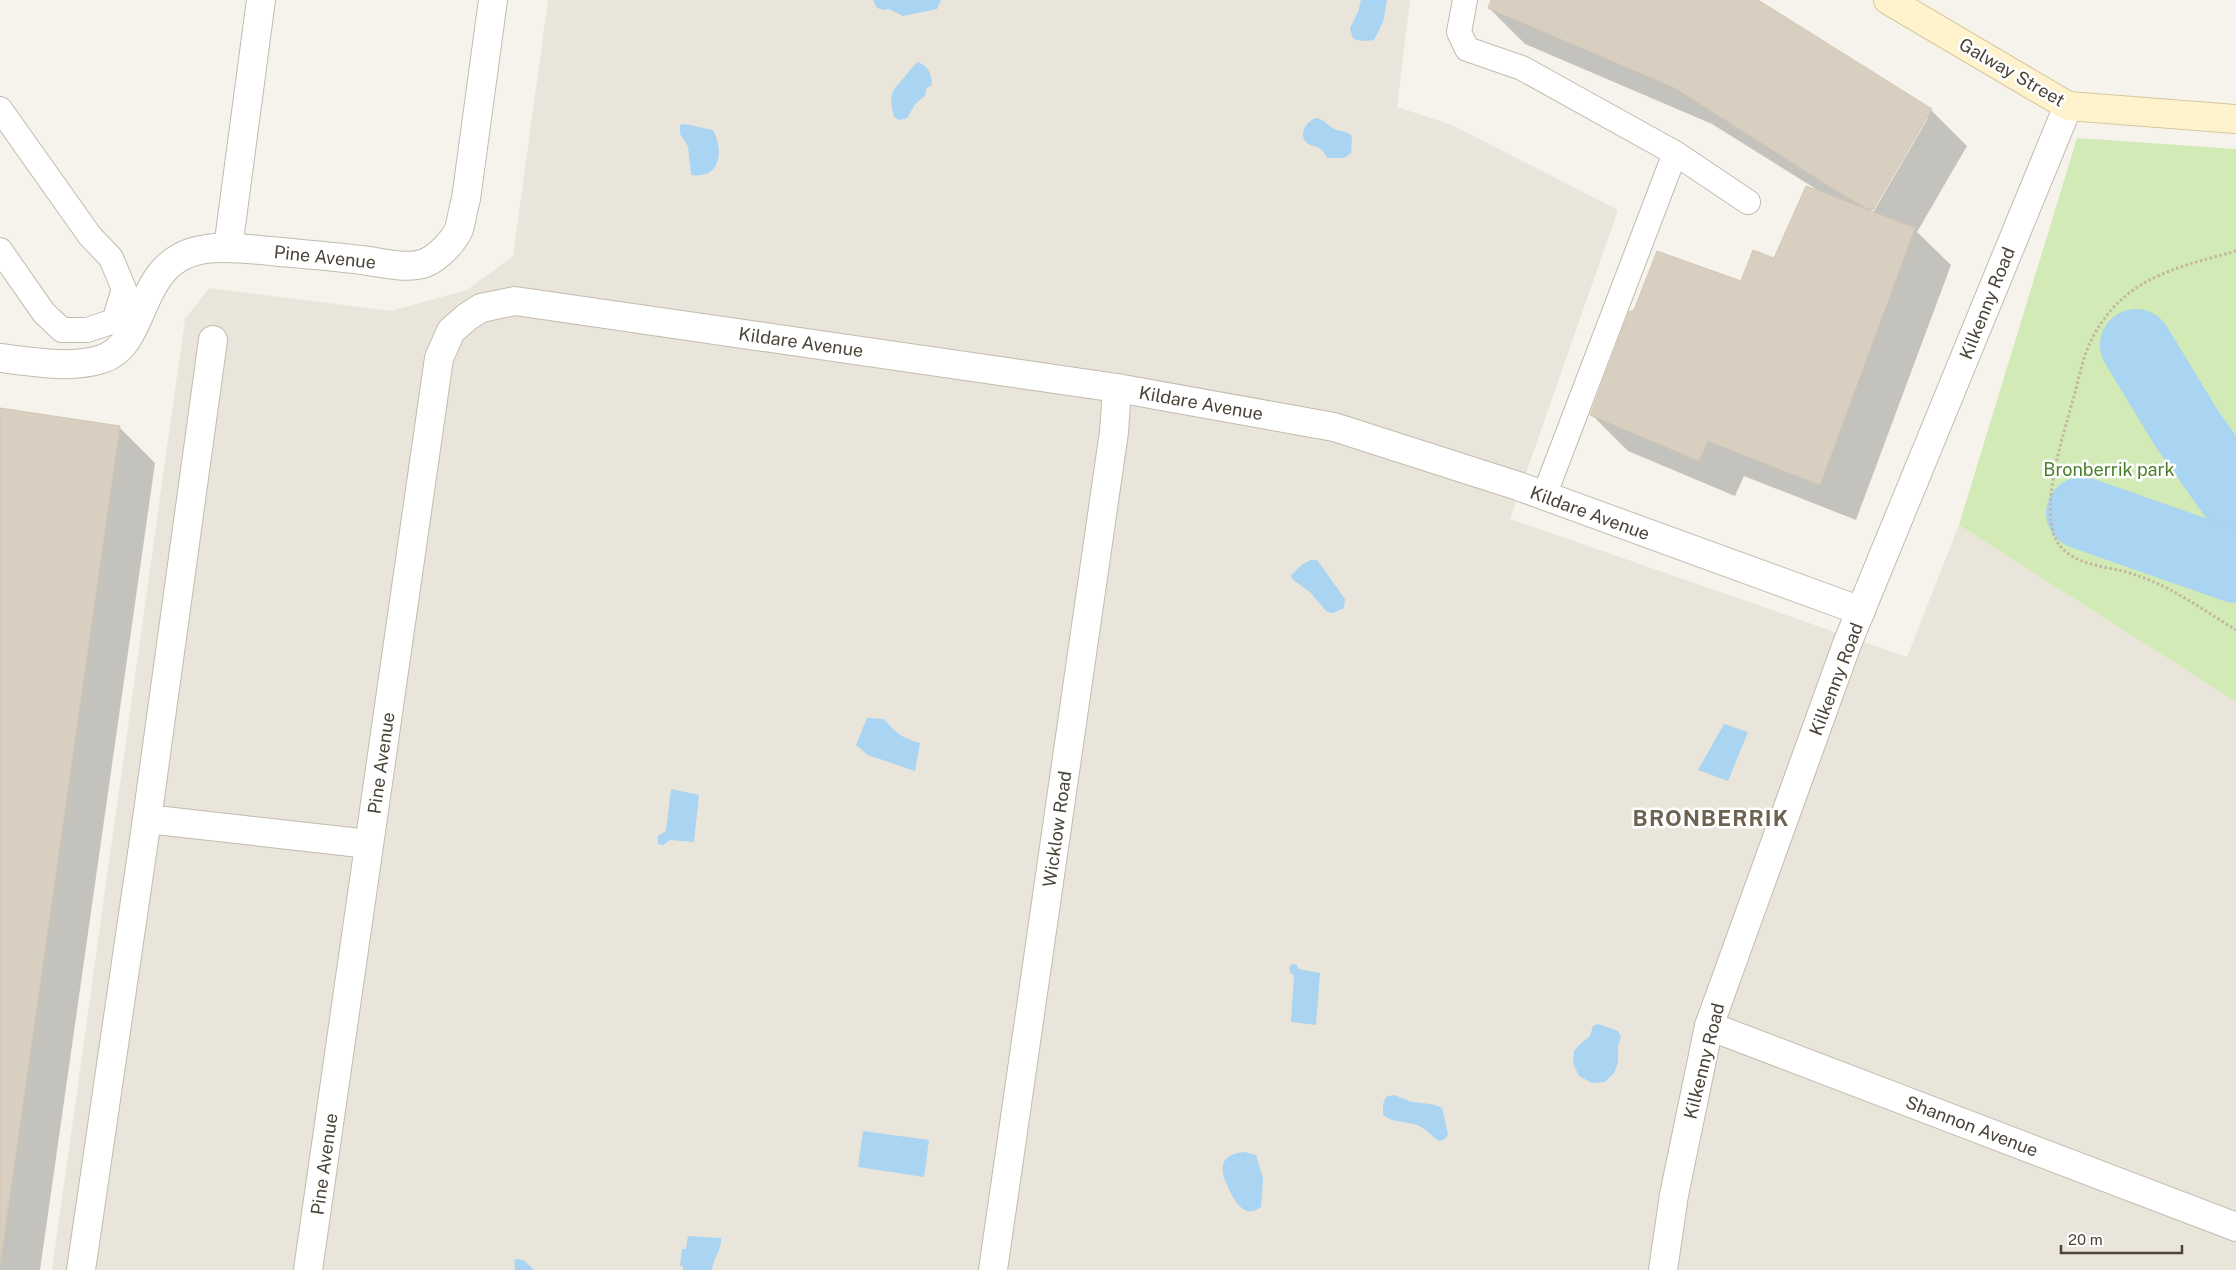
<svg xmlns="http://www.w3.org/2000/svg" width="2236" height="1270" viewBox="0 0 2236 1270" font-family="'Public Sans',sans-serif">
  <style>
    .residential { fill: #eae5da }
    .green { fill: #d2eab5 }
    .water { fill: #a9d4f2 }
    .shadow { fill: #0003; fill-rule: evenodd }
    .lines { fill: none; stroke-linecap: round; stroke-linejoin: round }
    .river { stroke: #a9d4f2; stroke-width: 72 }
    .building { fill: #d8cfc1; stroke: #d3c7b4 }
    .lane-casing { stroke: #c2bbae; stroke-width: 26 }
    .street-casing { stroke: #c2bbae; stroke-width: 30 }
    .secondary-casing { stroke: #d6c79b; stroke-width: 30 }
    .path { stroke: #c4b79f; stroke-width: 3; stroke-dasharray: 2.5 2.5; stroke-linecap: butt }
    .lane { stroke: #fff; stroke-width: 24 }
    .street { stroke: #fff; stroke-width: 28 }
    .secondary { stroke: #fff3cd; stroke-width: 28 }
    .labels { text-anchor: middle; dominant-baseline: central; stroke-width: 5; stroke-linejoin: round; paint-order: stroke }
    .street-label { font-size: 18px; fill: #4b4439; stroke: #fff }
    .park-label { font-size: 18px; fill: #4a7f2a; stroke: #fff }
    .district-label { font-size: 22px; font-weight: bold; letter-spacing: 1px; fill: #6e6250; stroke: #fff }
  </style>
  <rect width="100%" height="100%" fill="#f6f3ec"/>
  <polygon class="residential" points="548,0 1410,0 1397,107 1452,125 1618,210 1510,519 1907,657 1959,525 2236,702 2236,1270 52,1270 185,319 209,288 391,311 467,290 513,256"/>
  <polygon class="green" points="2077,138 2236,149 2236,702 1959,525"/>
  <g class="water">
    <polygon points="873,0 941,0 937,9 903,16 889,9 884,10 877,8"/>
    <polygon points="1361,0 1387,0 1383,22 1374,40 1364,41 1353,39 1350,28 1358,12"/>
    <path d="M918 62C929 67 931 73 932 85L926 89 925 96 916 103 907 118 899 120 894 117C888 91 892 92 907 74 911 69 913 66 918 62Z"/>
    <path d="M1316 118C1325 119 1328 127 1337 130 1344 132 1347 131 1352 136L1351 153 1344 158H1328C1325 155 1323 150 1319 148 1316 146 1311 146 1308 144 1297 134 1306 122 1316 118Z"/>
    <path d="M685 124 713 130C724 151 721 179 691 175L688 146 680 134V125Z"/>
    <polygon points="1311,560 1317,560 1345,599 1344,608 1333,613 1327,612 1310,592 1292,579 1291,575 1303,564"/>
    <path d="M867 718 884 719C896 733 902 738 920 743L915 771 868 755 856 745Z"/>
    <polygon points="1724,724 1748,732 1728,781 1698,770"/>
    <polygon points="671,789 699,795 694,842 670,840 663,845 658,844 658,836 666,831"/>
    <polygon points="1292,964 1297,965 1298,969 1320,973 1316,1025 1291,1022 1294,975 1290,973 1289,968"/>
    <polygon points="1598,1024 1618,1031 1621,1037 1618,1047 1618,1062 1614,1073 1605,1082 1592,1083 1579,1076 1573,1063 1574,1051 1579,1045 1590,1036 1593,1026"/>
    <path d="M1393 1095C1399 1096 1403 1099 1409 1101 1420 1104 1431 1102 1442 1108L1448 1134 1445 1139 1439 1141C1431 1136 1426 1128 1417 1125 1406 1121 1393 1123 1383 1115V1104L1386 1097Z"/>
    <polygon points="863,1131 929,1140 924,1177 858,1167"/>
    <path d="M1245 1152 1256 1155 1263 1178 1261 1207C1245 1220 1234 1201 1228 1187 1218 1167 1221 1154 1245 1152Z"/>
    <path d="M688 1236 721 1238C722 1251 713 1257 712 1270H683V1266H680L682 1249H686Z"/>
    <polygon points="518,1259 525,1261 534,1270 515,1270 514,1260"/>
  </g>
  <g class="shadow">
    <path d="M1492 0H1753L1931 110 1967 146 1917 232 1951 265 1856 520 1744 476 1735 496 1628 451 1592 415 1741 283 1775 260 1819 191 1712 124 1525 44 1489 8ZM1925 118H1928L1871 216 1869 215Z"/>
    <polygon points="0,410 119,427 155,463 40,1270 0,1270"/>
  </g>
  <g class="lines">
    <g class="river">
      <polyline points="2136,345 2187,429 2236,498"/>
      <polyline points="2082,513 2236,567"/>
    </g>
  </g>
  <g class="building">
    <polygon points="1491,0 1758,0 1932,109 1873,210 1864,207 1832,188 1675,88 1488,8"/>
    <polygon points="1806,186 1915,228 1820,485 1708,441 1699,461 1590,415 1629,312 1634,310 1657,251 1741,281 1753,250 1774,258"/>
    <polygon points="0,408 120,426 0,1265"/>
  </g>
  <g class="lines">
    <defs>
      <g id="lane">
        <polyline points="1465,0 1459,32 1467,49 1522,68 1675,153 1748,202"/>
        <polyline points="0,109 90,236 111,258 124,289 114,321 87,330 62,330 44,313 0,250"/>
        <polyline points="1544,496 1675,153"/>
      </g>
      <g id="street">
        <polyline points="228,248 261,0"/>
        <path d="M0 358C32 362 71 369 102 359 151 343 133 259 206 249 227 246 249 249 270 251 301 254 331 256 361 260 380 262 407 270 425 263 438 258 454 241 459 229 462 219 463 208 466 199L493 0"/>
        <polyline points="147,819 369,844"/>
        <polyline points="1709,1026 2236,1227"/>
        <polyline points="81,1270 147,819 213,340"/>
        <polyline points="308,1270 439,358 451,331 467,317 481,308 515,301 1117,388 1334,427 1518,486 1861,611"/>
        <polyline points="993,1270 1114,432 1117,388"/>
        <polyline points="1663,1270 1674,1195 1709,1026 1847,644 2068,106"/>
      </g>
      <polyline id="secondary" points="1888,0 2068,106 2236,119"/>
    </defs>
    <use href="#lane" class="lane-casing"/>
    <use href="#street" class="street-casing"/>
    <use href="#secondary" class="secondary-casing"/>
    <path class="path" d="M2236 251C2197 262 2153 271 2122 299 2109 310 2096 329 2089 345 2081 363 2078 384 2072 403 2063 436 2036 517 2060 546 2075 564 2102 566 2122 571 2164 581 2200 608 2236 630"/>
    <use href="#lane" class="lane"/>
    <use href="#street" class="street"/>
    <use href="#secondary" class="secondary"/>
  </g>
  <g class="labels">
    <g class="street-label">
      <text transform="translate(2012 72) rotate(30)">Galway Street</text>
      <text transform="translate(325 257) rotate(6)">Pine Avenue</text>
      <text transform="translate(1987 303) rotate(-68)">Kilkenny Road</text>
      <text transform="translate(801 342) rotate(8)">Kildare Avenue</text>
      <text transform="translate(1201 403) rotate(10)">Kildare Avenue</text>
      <text transform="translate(1590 513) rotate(20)">Kildare Avenue</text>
      <text transform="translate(1836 679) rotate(-69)">Kilkenny Road</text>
      <text transform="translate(381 763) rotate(-82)">Pine Avenue</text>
      <text transform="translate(1057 829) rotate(-82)">Wicklow Road</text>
      <text transform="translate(1704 1061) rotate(-76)">Kilkenny Road</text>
      <text transform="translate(1972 1126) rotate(21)">Shannon Avenue</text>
      <text transform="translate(324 1164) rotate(-82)">Pine Avenue</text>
    </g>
    <g class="park-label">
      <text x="2109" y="469">Bronberrik park</text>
    </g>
    <g class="district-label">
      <text x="1711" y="818">BRONBERRIK</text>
    </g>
  </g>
  <path d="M2061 1245v8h121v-8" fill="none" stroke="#4b4439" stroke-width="2.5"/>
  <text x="2068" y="1245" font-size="15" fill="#4b4439" stroke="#ffffff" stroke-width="4" paint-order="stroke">20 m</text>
</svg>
